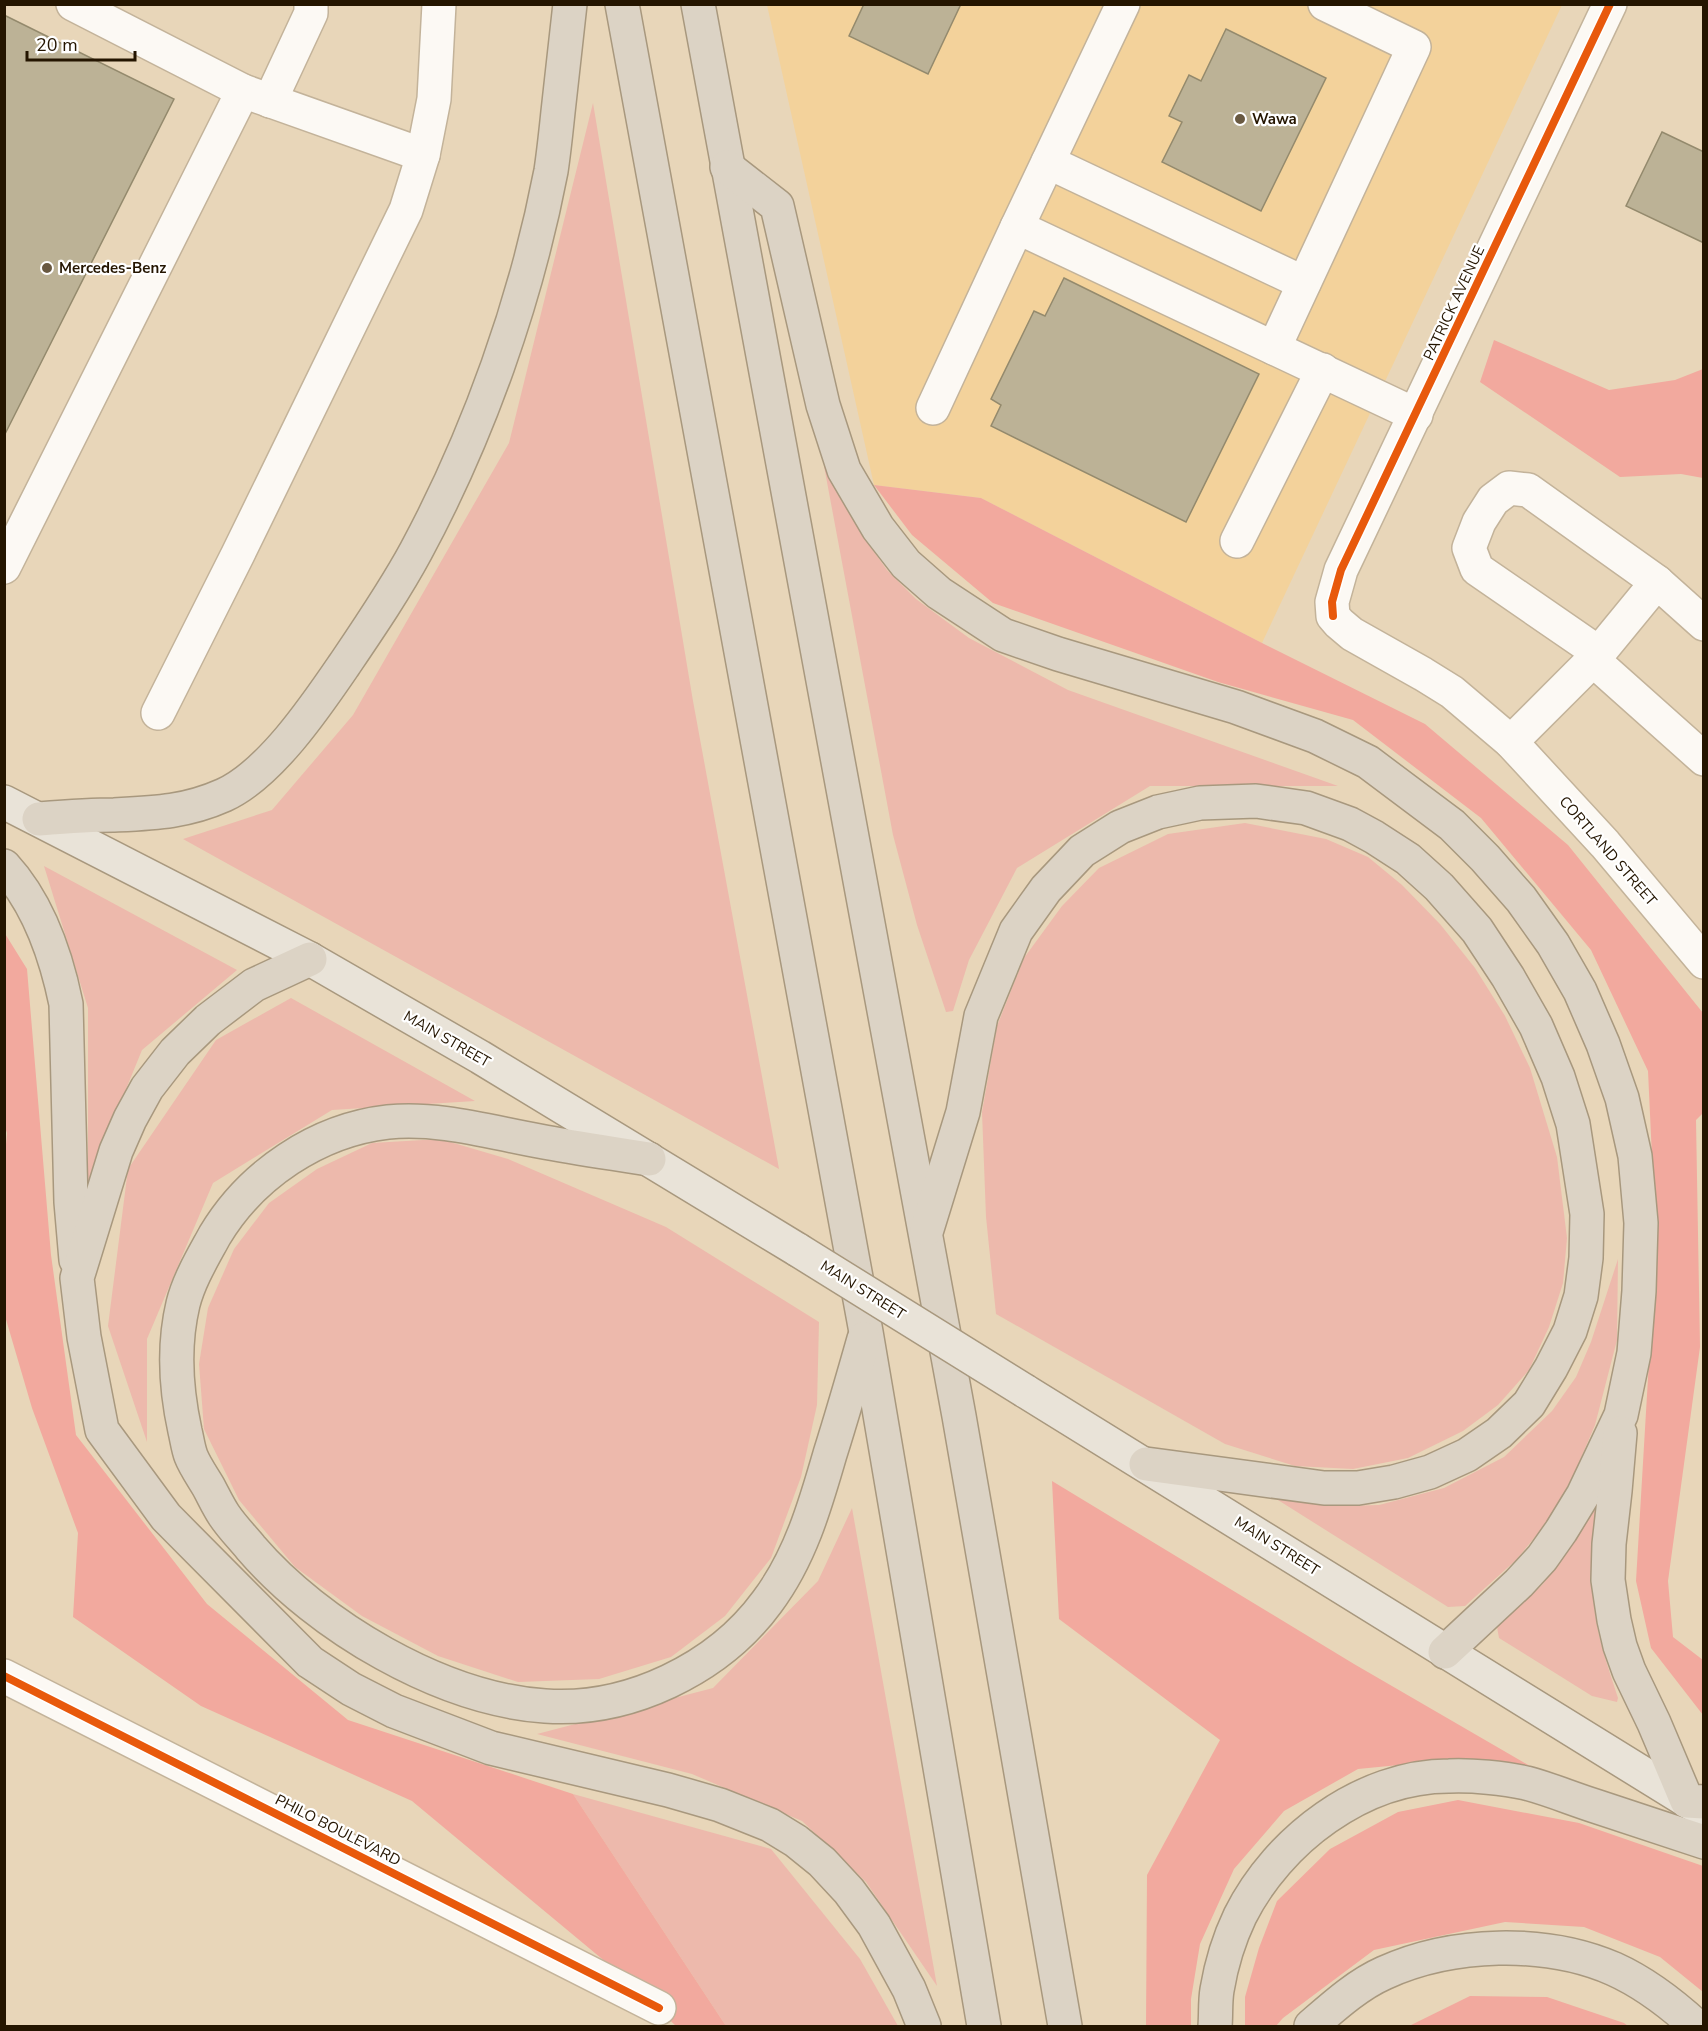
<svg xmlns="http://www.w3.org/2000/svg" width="1708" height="2031" viewBox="0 0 1708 2031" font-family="'Nunito Sans',sans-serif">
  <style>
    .built { fill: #f3d29b }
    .green { fill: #edb9ac }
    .forest { fill: #f2a99e }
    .building { fill: #bcb296; stroke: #948a6d; stroke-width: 1.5 }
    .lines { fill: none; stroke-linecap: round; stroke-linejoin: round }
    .minor-casing { stroke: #c3b39a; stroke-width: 36 }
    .major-casing { stroke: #a8987e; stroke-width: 36 }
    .highway-casing { stroke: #a8987e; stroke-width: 36 }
    .minor { stroke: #fcf9f4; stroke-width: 33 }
    .major { stroke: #e9e3d8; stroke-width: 33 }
    .highway { stroke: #dcd3c5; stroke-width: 33 }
    .major-bridge-casing { stroke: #a8987e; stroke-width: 36; stroke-linecap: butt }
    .major-bridge { stroke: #e9e3d8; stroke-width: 33 }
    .cycleway-casing { stroke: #fff; stroke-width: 11 }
    .cycleway { stroke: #e8590c; stroke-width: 8 }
    .poi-dot { fill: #695941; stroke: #fff; stroke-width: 2 }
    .labels { text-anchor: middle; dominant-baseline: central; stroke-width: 4.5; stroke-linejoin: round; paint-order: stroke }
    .poi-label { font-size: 15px; font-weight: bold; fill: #241500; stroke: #fff; text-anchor: start }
    .street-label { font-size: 15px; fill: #241500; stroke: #fff }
  </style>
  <rect width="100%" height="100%" fill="#e8d6b9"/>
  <polygon class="built" points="767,5 1562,5 1262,643 981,498 874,485"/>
  <g class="green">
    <polygon points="593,103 693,701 779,1169 183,839 272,810 353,715 509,443"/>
    <polygon points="826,465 842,501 862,535 887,570 916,599 969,638 1068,690 1338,786 1150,786 1017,868 969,960 953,1011 946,1012 917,925 893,835 824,466"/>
    <polygon points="1245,823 1326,839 1368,857 1402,885 1440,924 1475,968 1505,1016 1530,1068 1557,1157 1567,1238 1563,1283 1549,1327 1529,1370 1498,1405 1463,1431 1408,1458 1353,1469 1295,1466 1225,1444 996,1314 986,1217 982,1112 997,1026 1024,958 1062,906 1099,868 1168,834"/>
    <polygon points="44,866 237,970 142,1050 88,1182 88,1008"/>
    <polygon points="291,998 475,1101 332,1110 213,1183 147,1339 147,1442 108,1326 128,1169 216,1040"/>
    <polygon points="440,1139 508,1159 666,1227 819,1322 817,1405 801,1477 771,1558 725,1616 671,1657 599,1679 518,1682 438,1656 362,1616 295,1567 239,1500 204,1429 199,1364 208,1308 234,1249 269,1203 317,1169 372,1143"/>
    <polygon points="1618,1259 1617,1340 1595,1425 1575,1472 1550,1519 1516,1560 1465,1606 1448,1607 1270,1495 1344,1506 1379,1505 1444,1488 1504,1457 1552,1411 1576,1377 1591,1342"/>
    <path d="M1593 1506 1598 1508C1595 1543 1590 1578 1595 1614 1599 1642 1609 1670 1618 1698L1617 1702 1592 1696 1499 1638 1497 1627 1543 1584 1570 1546Z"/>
    <polygon points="852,1508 937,1986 866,1882 802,1821 692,1774 537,1734 713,1688 818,1581"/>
    <polygon points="573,1794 771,1849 860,1959 898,2026 726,2026"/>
  </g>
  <g class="forest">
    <polygon points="1494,340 1609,390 1675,380 1703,369 1703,478 1681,474 1620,477 1480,382"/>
    <polygon points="874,485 981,498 1262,643 1425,724 1568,845 1703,1013 1703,1113 1696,1120 1700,1347 1668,1581 1673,1637 1703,1660 1703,1715 1651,1648 1636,1581 1656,1243 1648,1071 1591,950 1481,818 1353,720 1218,682 993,603 912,535"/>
    <polygon points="4,932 27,969 51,1255 76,1435 207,1604 348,1720 573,1794 726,2026 676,2026 625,1978 412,1801 201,1706 73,1617 78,1533 32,1408 5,1316 4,1167 7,1133 4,1124"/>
    <polygon points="1052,1481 1354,1664 1542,1773 1450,1760 1358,1769 1284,1811 1234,1869 1200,1944 1191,1999 1191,2026 1146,2026 1147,1875 1220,1740 1059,1619"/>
    <polygon points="1458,1800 1579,1823 1703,1866 1703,1992 1660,1957 1584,1927 1505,1922 1374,1950 1283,2018 1276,2026 1245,2026 1245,1997 1259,1948 1277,1901 1330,1849 1398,1812"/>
    <polygon points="1470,1996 1547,1997 1624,2023 1628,2026 1409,2026"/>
  </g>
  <g class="building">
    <polygon points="864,4 961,4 928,74 849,36"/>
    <polygon points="4,15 174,99 4,436"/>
    <polygon points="1226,29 1326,78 1261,211 1162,162 1182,122 1169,116 1189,75 1201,81"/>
    <polygon points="1662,132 1704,152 1704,243 1626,206"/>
    <polygon points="1064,278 1259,374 1186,522 991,426 1001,405 991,399 1034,311 1045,316"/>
  </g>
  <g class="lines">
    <defs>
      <g id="minor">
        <polyline points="73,4 243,91 423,155"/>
        <polyline points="1610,4 1341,570 1332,602 1333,616 1339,623 1352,634 1423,674 1452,692 1511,742 1593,660 1657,582 1704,624"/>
        <polyline points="270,101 311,13 311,4"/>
        <polyline points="1048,162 1304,283"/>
        <polyline points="1017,227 1416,415"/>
        <polyline points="1274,348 1414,47 1325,4"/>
        <polyline points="933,408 1017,227 1123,4"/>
        <polyline points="1237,541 1323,370"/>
        <polyline points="4,567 243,91"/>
        <polyline points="1599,653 1477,569 1469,548 1479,522 1493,500 1509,488 1528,490 1657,582"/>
        <polyline points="1593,660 1704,759"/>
        <polyline points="158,713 238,554 406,210 423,155 434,99 439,4"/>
        <polyline points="1511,742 1605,844 1704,962"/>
        <polyline points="4,1676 659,2008"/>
      </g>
      <g id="major">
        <polyline points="4,802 310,959 480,1057 798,1250"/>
        <polyline points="1025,1391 1702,1810"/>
      </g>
      <g id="highway">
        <polyline points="622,4 866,1332 984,2026"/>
        <polyline points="698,4 959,1416 1065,2026"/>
        <polyline points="727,167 777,206 823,405 844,470 878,528 906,564 939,593 1003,635 1058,654 1236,707 1315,736 1368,762 1452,825 1485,858 1521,899 1553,944 1580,991 1603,1044 1622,1098 1635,1156 1641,1223 1639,1291 1634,1353 1621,1415 1583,1495 1561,1531 1542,1558 1519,1583 1445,1652"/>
        <path d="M39 819C64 817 89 815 114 815 155 813 186 812 224 795 270 774 316 706 344 665 369 628 395 590 416 551 479 434 526 301 551 171 554 151 556 131 558 112 562 76 566 40 570 4"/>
        <path d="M4 866C39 904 56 955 66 1004L71 1202 76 1260"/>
        <polyline points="310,959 254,985 208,1020 175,1052 147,1088 130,1119 116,1151 77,1278 84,1337 102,1430 166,1517 310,1662 351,1689 394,1711 491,1748 668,1790 720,1805 770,1825 796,1841 822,1862 849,1891 874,1925 909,1989 924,2026"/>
        <path d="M649 1159C612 1153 575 1148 539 1141 489 1132 439 1117 388 1122 317 1130 251 1175 215 1235 203 1257 189 1280 183 1304 173 1346 176 1390 185 1431 187 1439 188 1448 191 1456 195 1466 202 1476 208 1486 213 1495 218 1506 224 1515 232 1527 242 1537 251 1548 318 1626 441 1699 545 1706 628 1712 718 1669 767 1602 800 1558 815 1506 830 1454 842 1416 853 1378 864 1339"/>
        <polyline points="927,1229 963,1112 981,1016 1016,931 1046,889 1082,851 1120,827 1158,812 1200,803 1256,801 1306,808 1350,824 1374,837 1408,859 1439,887 1477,930 1508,977 1536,1026 1558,1077 1573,1124 1587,1214 1586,1258 1581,1296 1570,1331 1551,1368 1529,1404 1499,1433 1467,1455 1430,1472 1394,1482 1358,1488 1324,1488 1146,1464"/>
        <polyline points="1620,1433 1615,1491 1609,1544 1608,1580 1614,1620 1620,1646 1629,1671 1654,1723 1687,1801 1704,1802"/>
        <path d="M1215 2026C1216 2015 1215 2002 1217 1990 1221 1966 1229 1939 1240 1916 1278 1840 1362 1776 1449 1776 1472 1775 1504 1778 1526 1783 1549 1789 1573 1799 1595 1806 1631 1818 1667 1830 1704 1842"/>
        <path d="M1311 2026C1333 2007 1357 1985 1384 1973 1452 1942 1545 1939 1614 1969 1645 1983 1672 2004 1696 2026"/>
      </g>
    </defs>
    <use href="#minor" class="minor-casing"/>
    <use href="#major" class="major-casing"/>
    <use href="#highway" class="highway-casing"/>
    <use href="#minor" class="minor"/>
    <use href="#major" class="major"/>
    <use href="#highway" class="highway"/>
    <defs>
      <polyline id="major-bridge" points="798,1250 1025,1391"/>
    </defs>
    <use href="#major-bridge" class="major-bridge-casing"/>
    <use href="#major-bridge" class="major-bridge"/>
    <defs>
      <g id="cycleway">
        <polyline points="1333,616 1332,602 1341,570 1610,4"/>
        <polyline points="4,1676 659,2008"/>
      </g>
    </defs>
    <use href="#cycleway" class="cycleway-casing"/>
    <use href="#cycleway" class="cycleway"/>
  </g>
  <g class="poi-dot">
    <circle cx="1240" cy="119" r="6"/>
    <circle cx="47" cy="268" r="6"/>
  </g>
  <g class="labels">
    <g class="poi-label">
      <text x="1252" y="119">Wawa</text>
      <text x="59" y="268">Mercedes-Benz</text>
    </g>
    <g class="street-label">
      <text transform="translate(1454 303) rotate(-65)">PATRICK AVENUE</text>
      <text transform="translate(1608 851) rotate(49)">CORTLAND STREET</text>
      <text transform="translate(447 1039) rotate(30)">MAIN STREET</text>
      <text transform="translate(863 1290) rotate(32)">MAIN STREET</text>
      <text transform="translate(1277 1546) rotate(32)">MAIN STREET</text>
      <text transform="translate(338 1830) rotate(27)">PHILO BOULEVARD</text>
    </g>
  </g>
  <rect width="1708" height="2031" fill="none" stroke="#241500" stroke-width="12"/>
  <path d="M27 51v9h108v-9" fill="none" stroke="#241500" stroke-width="3"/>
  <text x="36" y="51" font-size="18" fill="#241500" stroke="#ffffff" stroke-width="4.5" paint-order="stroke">20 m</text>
</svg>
